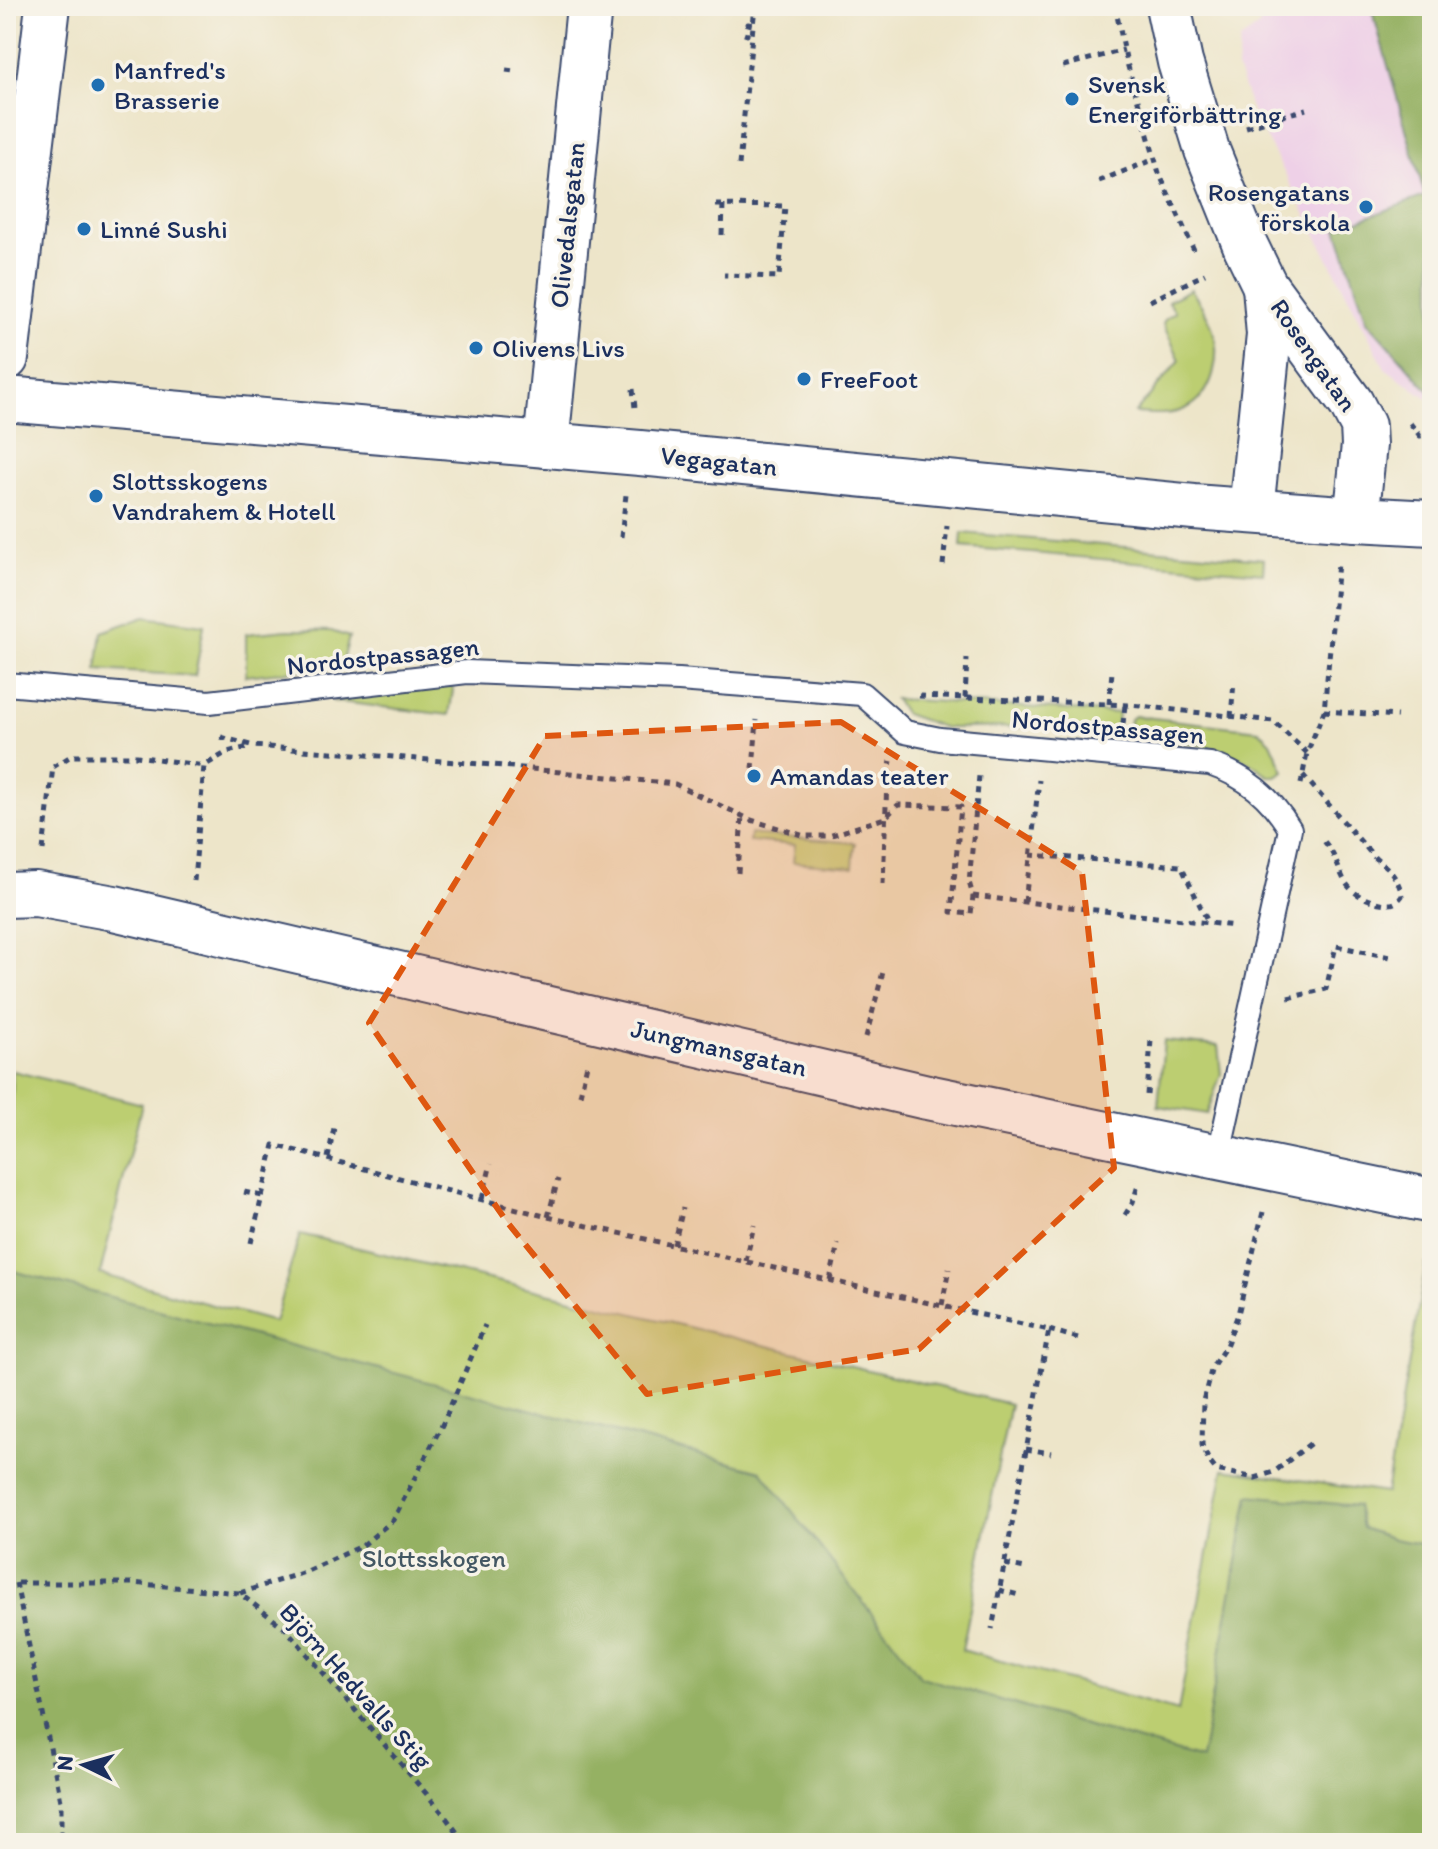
<svg xmlns="http://www.w3.org/2000/svg" width="1438" height="1849" viewBox="0 0 1438 1849" font-family="Itim,sans-serif">
  <style>
    .built { fill: #eed0e7 }
    .green { fill: #bcce71; stroke: #6c7e68; stroke-width: 2 }
    .forest { fill: #95b163; stroke: #587060; stroke-width: 2 }
    .lines { fill: none; stroke-linecap: round; stroke-linejoin: round }
    .lane-casing { stroke: #3a4a6e; stroke-width: 26 }
    .street-casing { stroke: #3a4a6e; stroke-width: 48 }
    .secondary-casing { stroke: #3a4a6e; stroke-width: 48 }
    .path { stroke: #3a4a6e; stroke-width: 5; stroke-dasharray: 6 6; stroke-linecap: butt }
    .lane { stroke: #fff; stroke-width: 22 }
    .street { stroke: #fff; stroke-width: 44 }
    .secondary { stroke: #fff; stroke-width: 44 }
    .marked { fill: #de5710; fill-opacity: 0.2; stroke: #de5710; stroke-width: 6; stroke-dasharray: 16 10; stroke-linejoin: round }
    .poi-dot { fill: #1f6fb2; stroke: #f7f3e8; stroke-width: 3 }
    .labels { text-anchor: middle; dominant-baseline: central; stroke-width: 7; stroke-linejoin: round; paint-order: stroke }
    .poi-label { font-size: 26px; fill: #1b2f5e; stroke: #f7f3e8; text-anchor: start }
    .street-label { font-size: 26px; fill: #1b2f5e; stroke: #f7f3e8 }
    .park-label { font-size: 26px; fill: #435763; stroke: #f7f3e8 }
  </style>
  <rect width="100%" height="100%" fill="#f7f3e8"/>
  <filter id="ink" filterUnits="userSpaceOnUse"><feTurbulence type="fractalNoise" baseFrequency=".0125" numOctaves="2"/><feDisplacementMap in="SourceGraphic" scale="16" xChannelSelector="R" yChannelSelector="G"/><feConvolveMatrix kernelMatrix="1 2 1 2 8 2 1 2 1" color-interpolation-filters="sRGB"/></filter>
  <filter id="wash" filterUnits="userSpaceOnUse"><feTurbulence type="fractalNoise" baseFrequency=".006" numOctaves="4" result="noise"/><feDisplacementMap in="SourceGraphic" scale="32" xChannelSelector="R" yChannelSelector="G"/><feGaussianBlur stdDeviation="1.8" result="paint"/><feColorMatrix in="noise" values="0 0 0 0 0 0 0 0 0 0 0 0 0 0 0 0 0 1.4 0 .05"/><feComposite in="paint" operator="in"/></filter>
  <g filter="url(#wash)">
    <rect width="100%" height="100%" fill="#ede5c9"/>
    <polygon class="built" points="1258,6 1432,6 1430,400 1385,368 1251,108 1237,68 1240,40 1260,26"/>
    <g class="green">
      <path d="M1191 289C1198 301 1208 314 1212 327 1222 356 1214 396 1185 409 1170 416 1150 414 1135 413L1180 360 1163 324 1165 319 1175 312 1168 301Z"/>
      <polygon points="962,533 1264,559 1263,573 961,547"/>
      <polygon points="144,617 204,625 195,676 97,670 102,632"/>
      <polygon points="288,630 331,631 349,637 342,665 246,676 246,634"/>
      <polygon points="444,682 451,684 453,690 449,715 332,701"/>
      <polygon points="895,699 1118,713 1116,733 1043,727 945,728 905,714"/>
      <path d="M1135 716 1259 730 1271 742 1284 771 1276 776H1268C1238 746 1176 741 1135 734L1129 728 1130 719Z"/>
      <polygon points="750,834 855,843 853,867 793,862 795,845 749,841"/>
      <polygon points="1164,1041 1218,1046 1221,1074 1207,1114 1158,1106"/>
      <polygon points="13,1071 142,1104 100,1274 274,1322 300,1234 1010,1404 962,1650 1178,1711 1224,1469 1386,1493 1426,1264 1432,1265 1432,1843 6,1843 6,1166 10,1165"/>
    </g>
    <g class="forest">
      <polygon points="1371,6 1432,6 1432,394 1367,321 1337,228 1425,196"/>
      <polygon points="6,1269 761,1471 921,1677 1201,1759 1249,1495 1357,1506 1362,1528 1394,1539 1432,1546 1432,1843 6,1843"/>
    </g>
  </g>
  <g filter="url(#ink)">
    <g class="lines">
      <defs>
        <path id="lane" d="M6 684 209 702 467 672 679 680 862 694 905 732 940 739 1210 764C1247 777 1270 796 1290 829L1218 1158"/>
        <g id="street">
          <polyline points="6,358 48,6"/>
          <polyline points="546,445 589,6"/>
          <polyline points="1356,519 1432,523"/>
          <polyline points="6,895 36,894 114,908 927,1097 1432,1201"/>
        </g>
        <g id="secondary">
          <polyline points="6,399 640,453 1194,507 1356,519 1364,445 1363,426 1351,403 1265,286 1246,247 1207,150 1180,62 1168,6"/>
          <polyline points="1251,511 1269,335 1265,286"/>
        </g>
      </defs>
      <use href="#lane" class="lane-casing"/>
      <use href="#street" class="street-casing"/>
      <use href="#secondary" class="secondary-casing"/>
      <g class="path">
        <polyline points="1115,6 1127,63 1159,173 1194,250"/>
        <polyline points="744,34 747,35 748,24 753,25"/>
        <polyline points="1063,66 1124,50"/>
        <polyline points="506,70 515,71"/>
        <polyline points="1246,127 1306,109"/>
        <polyline points="739,165 755,6"/>
        <polyline points="1099,181 1155,159"/>
        <polyline points="716,205 785,206 779,277 724,275"/>
        <polyline points="722,235 723,205"/>
        <polyline points="1150,301 1205,274"/>
        <polyline points="633,389 635,408"/>
        <polyline points="1410,423 1420,436 1432,434"/>
        <polyline points="621,537 626,495"/>
        <polyline points="943,565 947,526"/>
        <polyline points="919,696 1131,705 1273,721 1307,753"/>
        <polyline points="965,698 967,659"/>
        <polyline points="1109,704 1112,672"/>
        <polyline points="1324,711 1397,716"/>
        <polyline points="1231,717 1234,682"/>
        <polyline points="1123,724 1125,705"/>
        <polyline points="221,737 254,746 493,765 675,784 751,820 805,836 829,836 885,818 898,805 961,807 951,912 971,914 973,896 969,882 979,776"/>
        <polyline points="753,769 757,720"/>
        <path d="M1303 775 1376 859C1389 868 1399 879 1402 896 1395 905 1391 905 1380 903 1334 893 1346 866 1323 840"/>
        <polyline points="1301,784 1307,753 1324,711 1338,563"/>
        <polyline points="43,850 53,767 71,756 137,756 204,766"/>
        <polyline points="1030,855 1181,866 1208,922"/>
        <polyline points="738,873 742,815"/>
        <polyline points="194,881 204,766 227,752 249,747"/>
        <polyline points="883,884 887,780 891,761"/>
        <polyline points="973,896 1235,926"/>
        <polyline points="1025,902 1039,780"/>
        <polyline points="1288,998 1326,989 1336,946 1395,958"/>
        <polyline points="866,1037 883,972"/>
        <polyline points="580,1095 587,1064"/>
        <polyline points="1147,1095 1151,1040"/>
        <polyline points="328,1158 334,1128"/>
        <polyline points="244,1192 262,1196"/>
        <polyline points="482,1199 491,1164"/>
        <polyline points="1263,1212 1238,1314 1226,1346 1212,1367 1203,1401 1202,1445 1209,1461 1216,1470 1255,1478 1274,1472 1311,1443"/>
        <polyline points="1125,1215 1133,1202 1138,1185"/>
        <polyline points="548,1217 558,1179"/>
        <polyline points="251,1243 274,1145 548,1217 1049,1330 992,1629"/>
        <polyline points="674,1245 683,1208"/>
        <polyline points="746,1261 754,1225"/>
        <polyline points="830,1280 838,1244"/>
        <polyline points="942,1305 949,1269"/>
        <polyline points="1049,1330 1078,1338"/>
        <polyline points="1026,1449 1051,1453"/>
        <polyline points="1005,1564 1025,1568"/>
        <polyline points="6,1583 132,1583 239,1593 286,1629 441,1811 465,1843"/>
        <polyline points="16,1583 61,1801 61,1843"/>
        <polyline points="999,1590 1019,1595"/>
        <polyline points="240,1593 305,1572 362,1546 393,1520 444,1421 485,1325"/>
      </g>
      <use href="#lane" class="lane"/>
      <use href="#street" class="street"/>
      <use href="#secondary" class="secondary"/>
    </g>
  </g>
  <path class="marked" d="M841 722 1082 872 1114 1168 919 1349 647 1394 507 1222 369 1023 545 736Z"/>
  <g class="poi-dot">
    <circle cx="98" cy="85" r="8"/>
    <circle cx="1072" cy="99" r="8"/>
    <circle cx="1366" cy="207" r="8"/>
    <circle cx="84" cy="229" r="8"/>
    <circle cx="476" cy="348" r="8"/>
    <circle cx="804" cy="379" r="8"/>
    <circle cx="96" cy="496" r="8"/>
    <circle cx="754" cy="776" r="8"/>
  </g>
  <g class="labels">
    <g class="poi-label">
      <text x="114" y="70">Manfred's<tspan x="114" dy="30">Brasserie</tspan></text>
      <text x="1088" y="84">Svensk<tspan x="1088" dy="30">Energiförbättring</tspan></text>
      <text x="1350" y="192" text-anchor="end">Rosengatans<tspan x="1350" dy="30">förskola</tspan></text>
      <text x="100" y="229">Linné Sushi</text>
      <text x="492" y="348">Olivens Livs</text>
      <text x="820" y="379">FreeFoot</text>
      <text x="112" y="481">Slottsskogens<tspan x="112" dy="30">Vandrahem &amp; Hotell</tspan></text>
      <text x="770" y="776">Amandas teater</text>
    </g>
    <g class="street-label">
      <text transform="translate(567 225) rotate(-84)">Olivedalsgatan</text>
      <text transform="translate(1314 355) rotate(55)">Rosengatan</text>
      <text transform="translate(719 461) rotate(6)">Vegagatan</text>
      <text transform="translate(383 656) rotate(-6)">Nordostpassagen</text>
      <text transform="translate(1108 727) rotate(5)">Nordostpassagen</text>
      <text transform="translate(719 1048) rotate(13)">Jungmansgatan</text>
      <text transform="translate(356 1686) rotate(48)">Björn Hedvalls Stig</text>
    </g>
    <g class="park-label">
      <text x="434" y="1558">Slottsskogen</text>
    </g>
  </g>
  <rect width="1438" height="1849" fill="none" stroke="#f7f3e8" stroke-width="32"/>
  <g transform="translate(84 1765) rotate(275)" stroke="#f7f3e8" stroke-width="6" paint-order="stroke">
  <path d="M0-6L14 30L0 20L-14 30Z" fill="#1b2f5e"/>
  <text y="-12" font-size="22" font-weight="bold" text-anchor="middle" fill="#1b2f5e">N</text>
  </g>
</svg>
